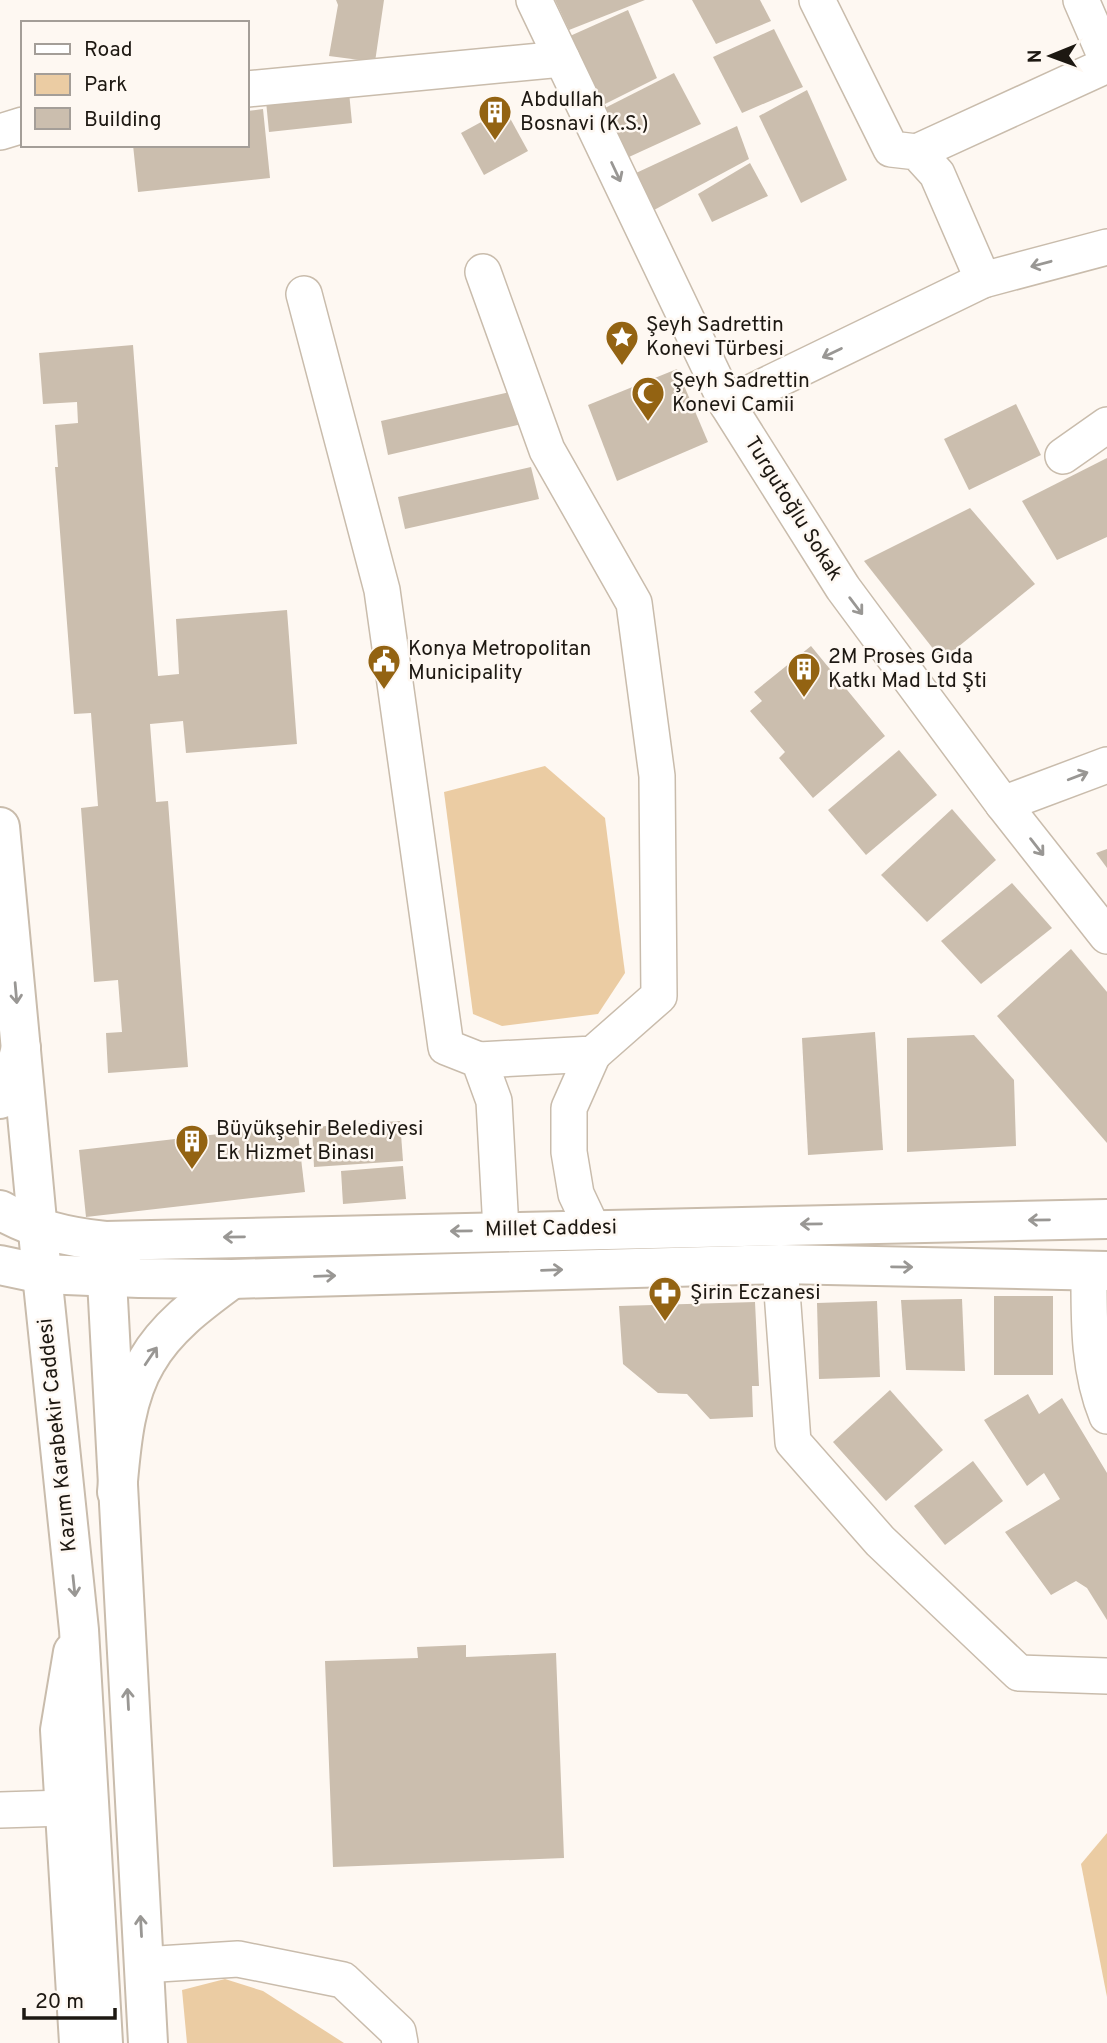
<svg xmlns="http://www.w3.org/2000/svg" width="1107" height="2043" viewBox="0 0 1107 2043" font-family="Overpass,sans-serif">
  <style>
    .green { fill: #ebcca3 }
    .building { fill: #cbbeae }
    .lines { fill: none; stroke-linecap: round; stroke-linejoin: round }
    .minor-casing { stroke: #c9bcac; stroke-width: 38 }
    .tertiary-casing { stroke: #c9bcac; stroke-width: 42 }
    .secondary-casing { stroke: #c9bcac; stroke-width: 42 }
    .primary-casing { stroke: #c9bcac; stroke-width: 42 }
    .minor { stroke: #fff; stroke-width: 35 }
    .tertiary { stroke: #fff; stroke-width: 38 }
    .secondary { stroke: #fff; stroke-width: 38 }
    .primary { stroke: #fff; stroke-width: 38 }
    .oneway { stroke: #999794 }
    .labels { text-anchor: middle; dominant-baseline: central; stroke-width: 5; stroke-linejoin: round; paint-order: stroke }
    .poi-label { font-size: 21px; fill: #1d1812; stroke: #fef8f2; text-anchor: start }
    .street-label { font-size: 21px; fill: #1d1812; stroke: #fef8f2 }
  </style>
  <rect width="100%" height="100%" fill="#fef8f2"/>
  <g class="green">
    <polygon points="545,766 605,818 625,973 598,1014 502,1026 473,1014 444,792"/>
    <polygon points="1107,1833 1107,1997 1081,1864"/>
    <polygon points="225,1979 263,1991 344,2043 187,2043 182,1990"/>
  </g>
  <g class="building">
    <polygon points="336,0 384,0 375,62 329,56 338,5"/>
    <polygon points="555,0 645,0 569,30"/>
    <polygon points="692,0 760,0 771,21 716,44"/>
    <polygon points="628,10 657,78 597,108 570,36"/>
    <polygon points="774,29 803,87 742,113 713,57"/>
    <polygon points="674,73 701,124 618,162 597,112"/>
    <polygon points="807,90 847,180 801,203 759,116"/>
    <polygon points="349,92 352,123 269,132 266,101"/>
    <polygon points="263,109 270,178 138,192 133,145 247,145 247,111"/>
    <polygon points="505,109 528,151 484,175 461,133"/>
    <polygon points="737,126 749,159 654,210 636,173"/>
    <polygon points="750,163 768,196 712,222 698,194"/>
    <polygon points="133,345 158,676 179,674 176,619 287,610 297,744 186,753 183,721 150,724 156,802 168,801 188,1067 108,1073 106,1033 122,1032 118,980 94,982 81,808 98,806 91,713 74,714 55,467 58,467 55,425 78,423 77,402 43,404 39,353"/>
    <polygon points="677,369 708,442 617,481 588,405"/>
    <polygon points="515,391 522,424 388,455 381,421"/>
    <polygon points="1016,404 1041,455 969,490 944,439"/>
    <polygon points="1107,458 1107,537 1057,560 1022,501"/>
    <polygon points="531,467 539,499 405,529 398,497"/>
    <polygon points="970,508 1035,584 942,660 864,561"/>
    <polygon points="811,646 885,736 813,798 779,758 785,752 750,711 762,701 754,692"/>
    <polygon points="899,750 937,795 866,855 828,810"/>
    <polygon points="952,809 996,860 927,922 881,875"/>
    <polygon points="1107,849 1107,868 1096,853"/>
    <polygon points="1012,883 1052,928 981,984 941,941"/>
    <polygon points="1071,949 1107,992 1107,1143 997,1016"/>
    <polygon points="875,1032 883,1150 808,1155 802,1038"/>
    <polygon points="974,1035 1014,1080 1016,1146 907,1152 907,1038"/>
    <polygon points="400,1121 403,1161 314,1167 312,1127"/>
    <polygon points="297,1125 305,1192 86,1217 79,1150"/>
    <polygon points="403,1166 406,1199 343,1204 341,1171"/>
    <rect x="994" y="1296" width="59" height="79"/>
    <polygon points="962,1299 965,1371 906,1370 901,1300"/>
    <polygon points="877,1301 880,1377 819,1379 817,1303"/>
    <polygon points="755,1302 759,1386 752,1386 753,1417 710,1419 687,1394 658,1393 623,1364 619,1306"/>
    <polygon points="890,1390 943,1450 886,1501 833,1442"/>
    <polygon points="1028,1394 1039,1414 1062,1398 1107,1473 1107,1620 1087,1588 1076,1581 1051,1595 1005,1532 1060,1499 1044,1473 1027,1486 984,1420"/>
    <polygon points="973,1461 1003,1501 945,1545 914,1506"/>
    <polygon points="466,1645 466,1657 556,1653 564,1858 333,1867 325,1661 418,1658 417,1647"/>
  </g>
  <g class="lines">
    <defs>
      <g id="minor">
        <polyline points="534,0 727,404 843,588 1003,804 1107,936"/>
        <polyline points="817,0 891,149 917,152 937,174 983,280"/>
        <polyline points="1081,0 1107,60"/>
        <polyline points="247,89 562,59"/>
        <polyline points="0,132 23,125"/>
        <polyline points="917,152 1107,65"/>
        <polyline points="304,294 382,590 446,1047 479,1060 494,1101 501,1230"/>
        <polyline points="727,404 983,280 1107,247"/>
        <polyline points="1063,456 1107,425"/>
        <polyline points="1003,804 1107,765"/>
        <polyline points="479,1060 593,1054 659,996 657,776 634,603 547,450 483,272"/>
        <polyline points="592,1228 576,1194 569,1152 569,1108 593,1054"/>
        <polyline points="780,1264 793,1442 880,1541 1019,1673 1107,1676"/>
        <path d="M1089 1271C1089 1320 1088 1370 1107 1416"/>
        <polyline points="0,1810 65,1808"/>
        <polyline points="143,1965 238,1959 343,1980 398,2032 400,2043"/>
      </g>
      <polyline id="tertiary" points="73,1652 60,1730 79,2043"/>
      <g id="secondary">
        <polyline points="0,827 42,1274 79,1630 103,2043"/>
        <polyline points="105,1243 148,2043"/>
      </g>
      <g id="primary">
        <polyline points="0,1099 15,1070 21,1048"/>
        <path d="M0 1210C33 1229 67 1237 105 1241L1107 1219"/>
        <polyline points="0,1265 42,1274 139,1278 232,1279 780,1264 1107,1271"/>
        <path d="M117 1492C121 1448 124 1399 147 1361 167 1326 201 1302 232 1279"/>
      </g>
    </defs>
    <use href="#minor" class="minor-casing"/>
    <use href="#tertiary" class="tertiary-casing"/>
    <use href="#secondary" class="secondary-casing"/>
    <use href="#primary" class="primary-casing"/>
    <use href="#minor" class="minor"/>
    <use href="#tertiary" class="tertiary"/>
    <use href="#secondary" class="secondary"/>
    <use href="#primary" class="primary"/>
  </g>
  <defs><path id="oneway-shaft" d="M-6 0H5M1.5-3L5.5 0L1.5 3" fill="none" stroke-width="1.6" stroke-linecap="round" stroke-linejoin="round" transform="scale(1.75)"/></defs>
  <g class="oneway">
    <use href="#oneway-shaft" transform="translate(616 172) rotate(65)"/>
    <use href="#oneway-shaft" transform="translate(1041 264) rotate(165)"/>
    <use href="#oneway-shaft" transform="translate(832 353) rotate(154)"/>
    <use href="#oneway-shaft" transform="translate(856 606) rotate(53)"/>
    <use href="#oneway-shaft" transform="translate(1078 776) rotate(-21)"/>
    <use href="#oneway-shaft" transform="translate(1037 847) rotate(52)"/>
    <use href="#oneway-shaft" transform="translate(16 993) rotate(85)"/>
    <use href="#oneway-shaft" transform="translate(1039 1220) rotate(179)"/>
    <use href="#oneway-shaft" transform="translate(811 1224) rotate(179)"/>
    <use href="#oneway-shaft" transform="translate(461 1231) rotate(179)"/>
    <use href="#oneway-shaft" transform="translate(234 1237) rotate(179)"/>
    <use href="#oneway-shaft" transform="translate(902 1267) rotate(1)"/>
    <use href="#oneway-shaft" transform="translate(552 1270) rotate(-2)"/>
    <use href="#oneway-shaft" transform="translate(325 1276) rotate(-2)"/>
    <use href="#oneway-shaft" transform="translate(151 1356) rotate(-56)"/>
    <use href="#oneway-shaft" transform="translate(74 1586) rotate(84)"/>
    <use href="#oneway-shaft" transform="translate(128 1699) rotate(-93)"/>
    <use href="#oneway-shaft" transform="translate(141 1926) rotate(-93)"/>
  </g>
  <defs>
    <symbol id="building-pin" viewBox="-11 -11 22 30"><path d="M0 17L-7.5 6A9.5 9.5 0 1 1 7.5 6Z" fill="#936312" stroke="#fef8f2"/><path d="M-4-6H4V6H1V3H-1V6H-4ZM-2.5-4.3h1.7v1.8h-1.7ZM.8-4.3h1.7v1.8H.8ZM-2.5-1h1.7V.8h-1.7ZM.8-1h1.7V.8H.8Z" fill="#fff"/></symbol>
    <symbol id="sight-pin" viewBox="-11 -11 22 30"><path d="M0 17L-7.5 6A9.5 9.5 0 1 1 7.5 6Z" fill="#936312" stroke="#fef8f2"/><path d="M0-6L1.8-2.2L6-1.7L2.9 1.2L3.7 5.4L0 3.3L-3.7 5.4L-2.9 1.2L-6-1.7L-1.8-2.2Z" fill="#fff"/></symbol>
    <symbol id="mosque-pin" viewBox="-11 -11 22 30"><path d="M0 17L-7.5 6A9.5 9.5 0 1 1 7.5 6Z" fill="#936312" stroke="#fef8f2"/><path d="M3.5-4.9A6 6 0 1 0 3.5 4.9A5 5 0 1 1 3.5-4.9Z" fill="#fff"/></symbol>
    <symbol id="civic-pin" viewBox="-11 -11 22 30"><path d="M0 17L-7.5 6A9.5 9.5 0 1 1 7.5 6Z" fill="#936312" stroke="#fef8f2"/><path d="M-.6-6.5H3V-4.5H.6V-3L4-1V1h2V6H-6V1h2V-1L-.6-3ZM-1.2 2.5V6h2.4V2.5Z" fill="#fff"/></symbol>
    <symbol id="pharmacy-pin" viewBox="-11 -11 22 30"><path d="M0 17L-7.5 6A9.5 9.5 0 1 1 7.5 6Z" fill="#936312" stroke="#fef8f2"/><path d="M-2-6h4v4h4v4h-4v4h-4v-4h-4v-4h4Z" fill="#fff"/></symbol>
  </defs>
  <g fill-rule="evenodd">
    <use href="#building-pin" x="476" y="93" width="38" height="52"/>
    <use href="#sight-pin" x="603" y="318" width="38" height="52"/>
    <use href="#mosque-pin" x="629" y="374" width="38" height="52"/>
    <use href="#civic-pin" x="365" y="642" width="38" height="52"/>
    <use href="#building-pin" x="785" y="650" width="38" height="52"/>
    <use href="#building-pin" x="173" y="1122" width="38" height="52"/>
    <use href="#pharmacy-pin" x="646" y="1274" width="38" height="52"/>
  </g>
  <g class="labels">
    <g class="poi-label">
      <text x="520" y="100">Abdullah<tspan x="520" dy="24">Bosnavi (K.S.)</tspan></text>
      <text x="646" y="325">Şeyh Sadrettin<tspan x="646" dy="24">Konevi Türbesi</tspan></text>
      <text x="672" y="381">Şeyh Sadrettin<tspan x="672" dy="24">Konevi Camii</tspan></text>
      <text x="408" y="649">Konya Metropolitan<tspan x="408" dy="24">Municipality</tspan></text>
      <text x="828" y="657">2M Proses Gıda<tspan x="828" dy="24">Katkı Mad Ltd Şti</tspan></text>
      <text x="216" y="1129">Büyükşehir Belediyesi<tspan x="216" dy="24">Ek Hizmet Binası</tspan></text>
      <text x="690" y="1293">Şirin Eczanesi</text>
    </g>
    <g class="street-label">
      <text transform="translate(793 509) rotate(58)">Turgutoğlu Sokak</text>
      <text transform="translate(551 1229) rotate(-1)">Millet Caddesi</text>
      <text transform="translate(58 1435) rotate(-96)">Kazım Karabekir Caddesi</text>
    </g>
  </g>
  <rect x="21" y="21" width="228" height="126" fill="#fef8f2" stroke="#a49e98" stroke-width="2"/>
  <rect x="35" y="44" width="35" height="10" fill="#ffffff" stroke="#a49e98" stroke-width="2"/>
  <text x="84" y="56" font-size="21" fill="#1d1812">Road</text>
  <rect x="35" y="74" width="35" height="21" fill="#ebcca3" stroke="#a49e98" stroke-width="2"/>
  <text x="84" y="91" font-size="21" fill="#1d1812">Park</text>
  <rect x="35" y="108" width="35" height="21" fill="#cbbeae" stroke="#a49e98" stroke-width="2"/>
  <text x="84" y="126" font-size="21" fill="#1d1812">Building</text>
  <g transform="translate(1051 56) rotate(269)" stroke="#fef8f2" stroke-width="5" paint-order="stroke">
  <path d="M0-5L12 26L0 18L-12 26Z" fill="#1d1812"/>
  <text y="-10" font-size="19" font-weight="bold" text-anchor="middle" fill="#1d1812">N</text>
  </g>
  <path d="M24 2008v10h91v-10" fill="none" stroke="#1d1812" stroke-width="3.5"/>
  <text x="35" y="2008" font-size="21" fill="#1d1812" stroke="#fef8f2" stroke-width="5" paint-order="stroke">20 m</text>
</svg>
